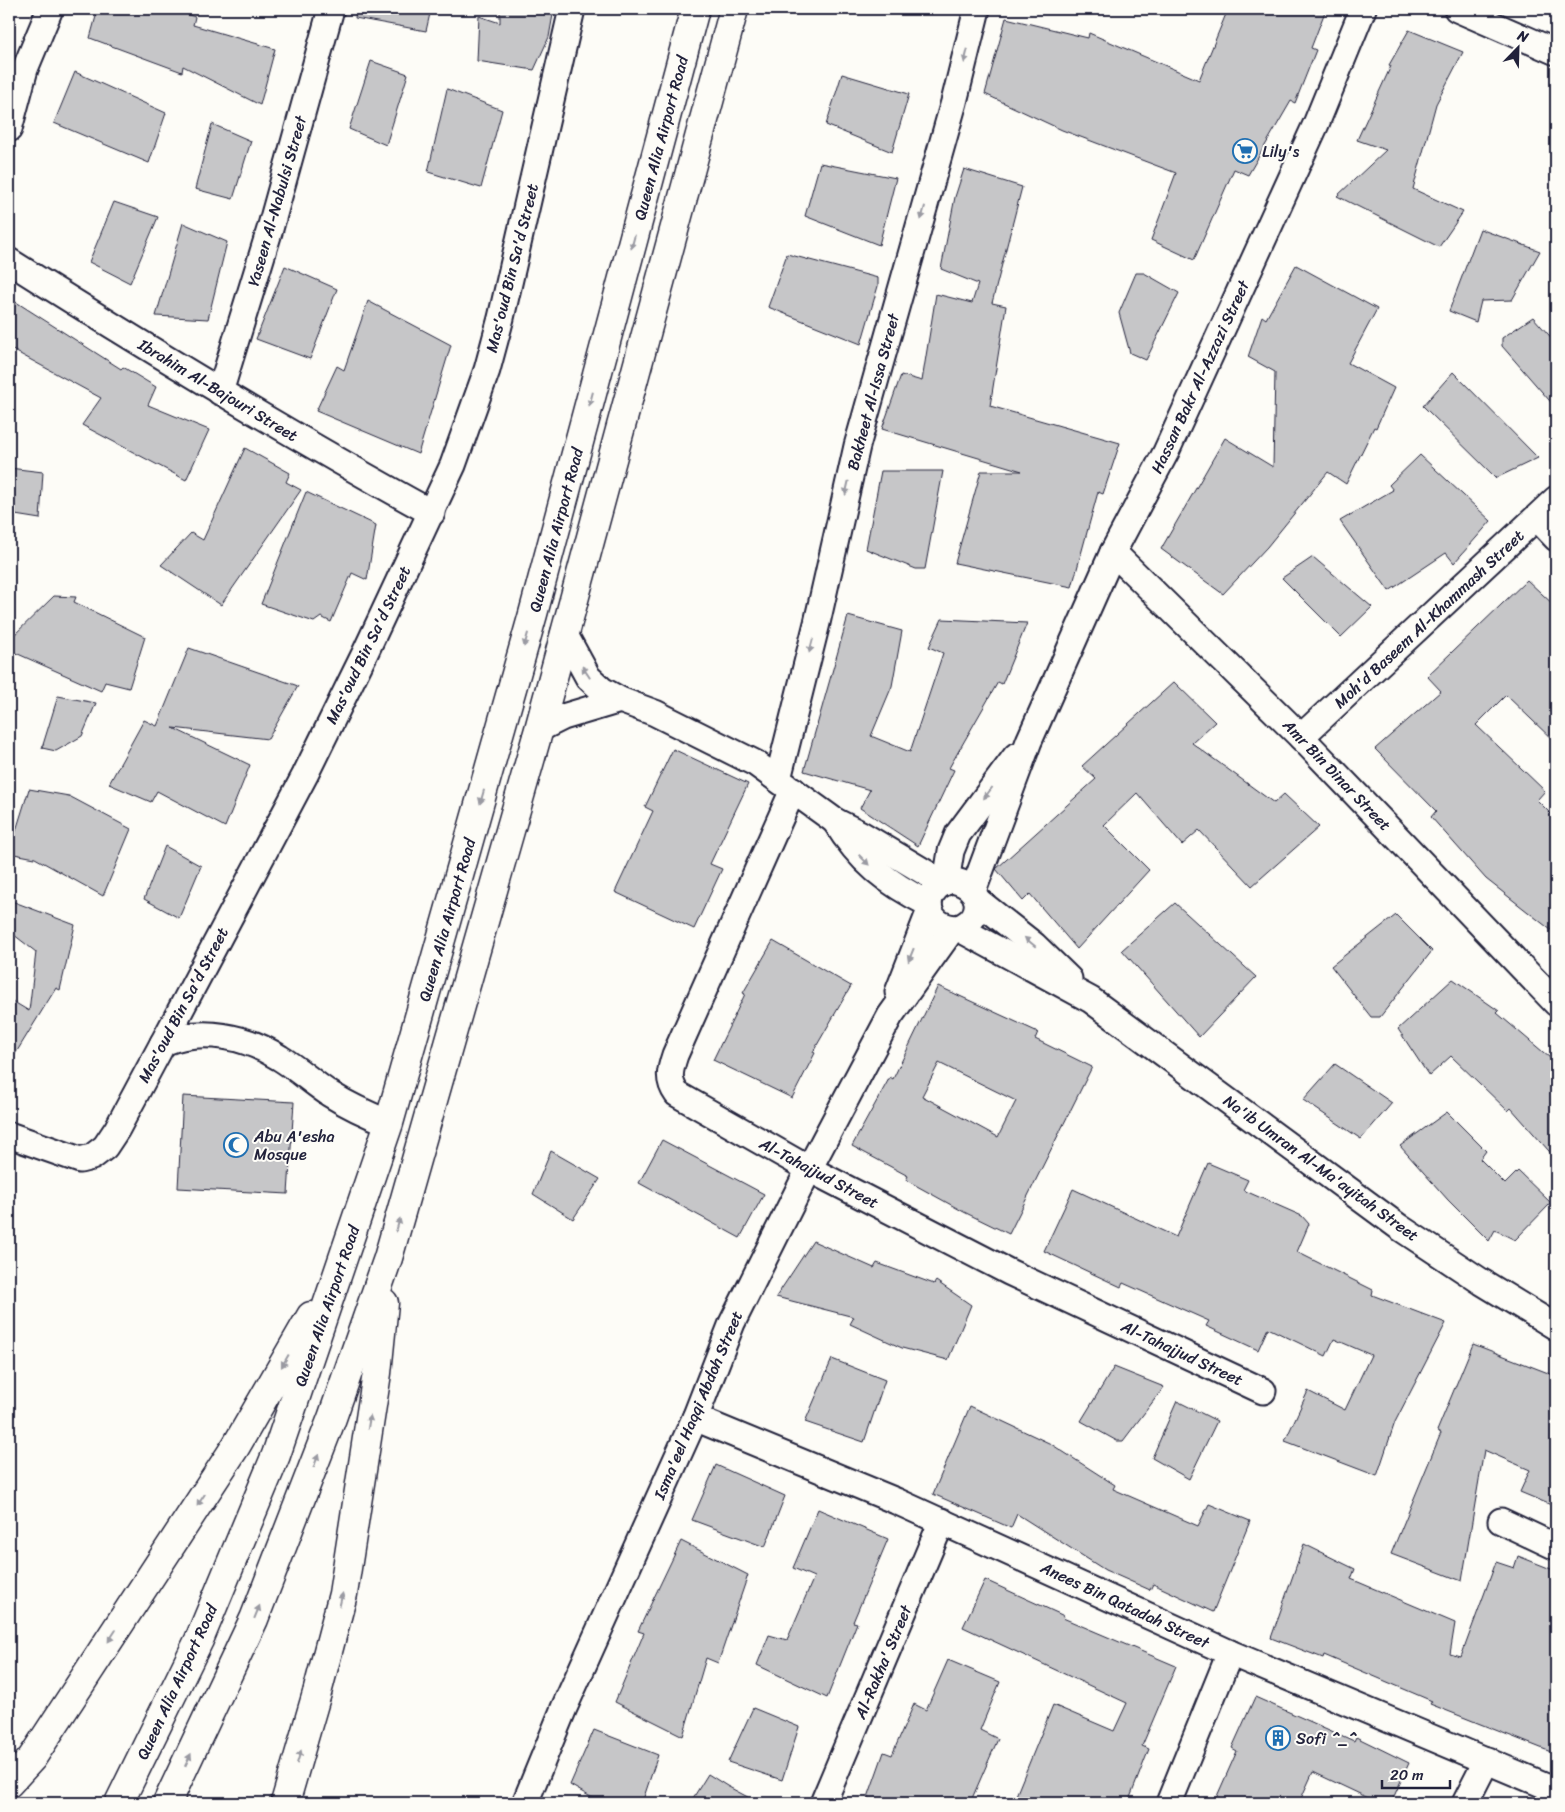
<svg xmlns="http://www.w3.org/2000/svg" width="1565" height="1812" viewBox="0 0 1565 1812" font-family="Sriracha,sans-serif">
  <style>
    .building { fill: #c6c6c8; stroke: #22223b; fill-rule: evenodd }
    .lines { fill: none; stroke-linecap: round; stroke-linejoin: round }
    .minor-casing { stroke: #22223b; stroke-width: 29 }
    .highway-casing { stroke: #22223b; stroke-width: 31 }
    .minor { stroke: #fdfcf7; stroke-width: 25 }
    .highway { stroke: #fdfcf7; stroke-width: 28 }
    .oneway { fill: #9a9aa2 }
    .labels { text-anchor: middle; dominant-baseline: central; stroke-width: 4; stroke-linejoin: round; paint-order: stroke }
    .street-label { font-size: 16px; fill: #22223b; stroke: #fdfcf7 }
    .poi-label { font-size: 16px; fill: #22223b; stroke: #fdfcf7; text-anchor: start }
  </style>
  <rect width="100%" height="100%" fill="#fdfcf7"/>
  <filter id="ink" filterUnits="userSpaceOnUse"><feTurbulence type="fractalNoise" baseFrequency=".02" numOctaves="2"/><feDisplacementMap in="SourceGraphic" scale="10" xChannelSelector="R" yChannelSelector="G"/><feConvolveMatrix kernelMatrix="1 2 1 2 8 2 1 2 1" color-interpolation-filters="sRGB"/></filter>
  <g filter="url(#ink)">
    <g class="building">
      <polygon points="98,9 170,9 195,17 193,25 275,49 260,105 183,66 182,72 90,38"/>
      <polygon points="356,9 431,9 426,31 355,18"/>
      <polygon points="500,9 554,9 549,37 534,70 477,61 479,16 500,23"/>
      <polygon points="1228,9 1326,9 1311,48 1316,50 1295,103 1291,101 1248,175 1234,169 1194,260 1151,240 1176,173 1062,130 985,94 1006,18 1088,38 1089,33 1199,80"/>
      <polygon points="1409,30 1463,52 1436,104 1413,189 1463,212 1439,247 1337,196 1386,150 1357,140 1391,66 1389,65"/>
      <polygon points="371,61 408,74 386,145 349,129"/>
      <polygon points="75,72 166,113 149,163 54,123"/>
      <polygon points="842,74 909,94 892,152 826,125"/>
      <polygon points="447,89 502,110 481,188 428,172"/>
      <polygon points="212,124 251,141 233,199 195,189"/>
      <polygon points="820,163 896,178 879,245 805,216"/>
      <polygon points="964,169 1022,187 992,303 1006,306 990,406 1120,443 1103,494 1098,492 1072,587 955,563 981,471 1022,471 882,429 901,375 922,381 936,294 972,303 978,284 941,269 955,197"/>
      <polygon points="114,202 158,217 130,283 89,262"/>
      <polygon points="183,223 227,242 208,319 156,316"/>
      <polygon points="1480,229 1540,251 1512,300 1481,301 1476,322 1449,311"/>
      <polygon points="787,254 878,278 878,286 861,344 768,307"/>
      <polygon points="1296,265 1377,309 1348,363 1394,388 1376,428 1374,427 1346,484 1328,472 1267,547 1223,594 1161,549 1225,438 1273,467 1275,372 1248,357 1262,316 1266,319"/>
      <polygon points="285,266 337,289 310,359 256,339"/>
      <polygon points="1136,273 1144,273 1179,293 1146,360 1130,353 1119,313"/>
      <polygon points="368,301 451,345 418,454 316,411 337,366 344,370"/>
      <polygon points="16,302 121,369 123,367 156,387 148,405 209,430 186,480 82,425 101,398 9,348 9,315"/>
      <polygon points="1533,317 1556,343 1556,408 1502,346 1502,338"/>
      <polygon points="1453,372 1538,458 1496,478 1423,406"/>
      <polygon points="245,448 290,473 286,482 301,490 221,605 161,565 191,533 203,540"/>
      <polygon points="1420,455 1491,521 1454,563 1446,553 1389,591 1340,521 1393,490 1389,485"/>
      <polygon points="9,468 43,472 40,519 9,514"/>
      <polygon points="881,471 943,471 925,569 916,569 866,549"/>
      <polygon points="306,492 376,525 367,580 352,573 331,622 321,617 314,622 261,604"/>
      <polygon points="1313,557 1372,607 1341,637 1282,578"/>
      <polygon points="1527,580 1556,607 1556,743 1506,695 1476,725 1545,791 1537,800 1556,819 1556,934 1486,879 1431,817 1436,811 1375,749 1441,691 1427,676"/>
      <polygon points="54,596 76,597 74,602 145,637 129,688 105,682 101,691 9,650 9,640"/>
      <polygon points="848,616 902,631 892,686 871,736 910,752 943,653 929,647 942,619 1027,623 1002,684 998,682 949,768 954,770 918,846 860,808 870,790 804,771"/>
      <polygon points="189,648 298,686 268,739 173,728 250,765 225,827 157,791 151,802 109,784 144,720 157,726"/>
      <polygon points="1174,682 1215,722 1192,743 1274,803 1284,794 1319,827 1252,886 1199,830 1182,845 1137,793 1104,825 1149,870 1077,949 1030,894 1023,901 996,869 1096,779 1082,766"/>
      <polygon points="58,696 96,703 82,736 56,751 42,748"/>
      <polygon points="673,749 748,784 710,864 722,869 694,929 615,892 653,811 645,807"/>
      <polygon points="29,789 69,796 131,829 103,896 35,858 9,853"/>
      <polygon points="165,846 201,866 179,918 144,899"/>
      <polygon points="9,900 75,925 60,990 56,988 9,1064 9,999 29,1011 36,952 9,931"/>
      <polygon points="1175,903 1256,977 1199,1037 1122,950"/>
      <polygon points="1396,915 1432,951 1380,1017 1371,1017 1331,966"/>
      <polygon points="773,941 851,986 813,1052 815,1053 792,1098 713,1060 745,994 743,993"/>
      <polygon points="1453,979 1499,1011 1497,1013 1556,1063 1556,1159 1511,1108 1508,1111 1451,1056 1429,1076 1398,1029"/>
      <path d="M938 986 1038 1032 1035 1039 1092 1067 1009 1234 964 1212 906 1180 908 1176 852 1146 890 1077 893 1079ZM939 1063 1016 1101 998 1137 922 1096Z"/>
      <polygon points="1335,1064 1392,1103 1361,1139 1303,1100"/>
      <polygon points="183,1096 294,1102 288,1194 178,1188"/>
      <polygon points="1447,1112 1486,1151 1480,1159 1505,1184 1518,1171 1551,1203 1515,1240 1495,1230 1489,1241 1448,1200 1400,1146"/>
      <polygon points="662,1140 764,1194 740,1238 639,1183"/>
      <polygon points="551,1151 600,1179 573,1219 533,1194"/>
      <polygon points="1208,1163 1248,1180 1243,1190 1302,1216 1309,1224 1297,1252 1373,1290 1372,1295 1446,1323 1395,1422 1377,1476 1285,1441 1308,1391 1345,1410 1371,1355 1334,1339 1326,1356 1268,1328 1258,1350 1206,1326 1209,1321 1123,1283 1121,1287 1044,1251 1073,1189 1176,1237"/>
      <polygon points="813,1241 874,1268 877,1263 934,1284 936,1281 971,1305 948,1360 902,1348 850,1324 854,1317 776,1297"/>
      <polygon points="1473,1344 1556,1376 1556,1507 1520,1492 1530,1470 1484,1450 1462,1581 1391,1554 1441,1433 1437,1431"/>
      <polygon points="832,1359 885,1380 864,1442 805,1422"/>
      <polygon points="1114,1367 1164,1387 1123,1441 1117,1441 1081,1421"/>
      <polygon points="1177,1401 1217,1421 1189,1479 1152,1458"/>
      <polygon points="970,1406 1051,1444 1115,1485 1113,1489 1198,1526 1209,1504 1250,1521 1213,1612 1153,1584 1150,1590 1105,1570 1017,1514 1011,1528 933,1494"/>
      <polygon points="716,1465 785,1496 765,1547 692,1520"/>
      <polygon points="818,1509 888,1539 853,1622 857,1623 827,1698 757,1665 769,1635 787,1640 814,1577 793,1568"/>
      <polygon points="681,1541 748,1575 718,1663 706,1658 683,1736 615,1702 644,1633 638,1631"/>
      <polygon points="1304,1544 1355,1569 1351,1579 1455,1623 1450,1654 1461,1657 1496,1562 1514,1568 1518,1556 1556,1571 1556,1754 1430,1704 1432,1701 1324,1655 1323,1658 1271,1638"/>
      <polygon points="985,1580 1064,1616 1063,1618 1176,1666 1142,1746 1149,1749 1128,1803 1013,1803 1053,1705 1114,1731 1127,1703 963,1627"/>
      <polygon points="948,1660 1000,1682 980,1730 998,1739 970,1803 866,1803 884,1752 892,1755 914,1704 926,1710"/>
      <polygon points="1255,1697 1354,1741 1356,1737 1409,1763 1391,1803 1379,1803 1313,1772 1299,1803 1214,1803 1237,1751 1232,1748"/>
      <polygon points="753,1708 799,1727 782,1780 728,1762"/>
      <polygon points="594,1730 658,1755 642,1803 601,1803 570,1785"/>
      <polygon points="708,1774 727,1786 759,1803 690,1803"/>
    </g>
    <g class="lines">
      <defs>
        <g id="minor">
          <polyline points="1457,9 1556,52"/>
          <polyline points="9,129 25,69 50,9"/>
          <path d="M9 261C148 349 288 434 432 513"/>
          <polyline points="220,392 270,229 331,9"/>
          <polyline points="1537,518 1556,538"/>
          <polyline points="1113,552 1301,737 1556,1003"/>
          <polyline points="564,633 588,677 602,690 620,700 655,713 755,763 835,821 861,834 943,883"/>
          <polyline points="539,729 563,717 620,700"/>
          <polyline points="1301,737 1556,499"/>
          <polyline points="778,779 817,623 857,446 954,102 977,9"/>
          <path d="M793 790 675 1055C670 1070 667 1080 677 1094L809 1169 1009 1272 1263 1391"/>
          <path d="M835 821C860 862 887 883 929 904"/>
          <polyline points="946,882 951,851 958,834 1016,756"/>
          <polyline points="973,891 1029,741 1113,552 1166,452 1316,124 1363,9"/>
          <polyline points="977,900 1034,945 1069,979"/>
          <path d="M958 928C988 917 981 883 950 880 918 891 924 928 958 928L1091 1000 1399 1227 1482 1282 1556 1327"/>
          <polyline points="898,992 930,910"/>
          <path d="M163 1043C201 1027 246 1036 280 1058 298 1069 313 1083 330 1094 349 1106 369 1115 389 1123"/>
          <polyline points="9,1135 80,1160 92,1157 105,1147 117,1129 163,1043 305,775 365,653 453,465 487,370 501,318 572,9"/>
          <polyline points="695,1418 896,1501 1230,1653 1556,1790"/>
          <polyline points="1501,1521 1556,1547"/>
          <polyline points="525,1803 564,1708 695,1418 732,1323 809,1169 890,1016 953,928"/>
          <polyline points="823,1803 942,1521"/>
          <polyline points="1169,1803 1230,1653"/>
          <polyline points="1465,1803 1487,1760"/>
        </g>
        <g id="highway">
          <polyline points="9,1783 32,1758 236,1446 311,1316"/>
          <polyline points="119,1803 199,1640 276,1455 389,1123 533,614 695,9"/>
          <polyline points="167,1803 254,1619 332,1418 388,1258 539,729 734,9"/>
          <polyline points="285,1803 317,1693 343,1594 377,1373 384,1303"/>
        </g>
      </defs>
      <use href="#minor" class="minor-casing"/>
      <use href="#highway" class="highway-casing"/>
      <use href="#minor" class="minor"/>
      <use href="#highway" class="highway"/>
    </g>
    <defs><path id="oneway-solid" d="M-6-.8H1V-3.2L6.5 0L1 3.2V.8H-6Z" transform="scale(1.25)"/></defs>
    <g class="oneway">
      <use href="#oneway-solid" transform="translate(966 56) rotate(104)"/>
      <use href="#oneway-solid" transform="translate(923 213) rotate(106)"/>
      <use href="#oneway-solid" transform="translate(633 242) rotate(105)"/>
      <use href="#oneway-solid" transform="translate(591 399) rotate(105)"/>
      <use href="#oneway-solid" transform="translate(847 488) rotate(103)"/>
      <use href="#oneway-solid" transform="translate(526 640) rotate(106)"/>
      <use href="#oneway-solid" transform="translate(811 646) rotate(105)"/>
      <use href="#oneway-solid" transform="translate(586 672) rotate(-123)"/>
      <use href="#oneway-solid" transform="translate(988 793) rotate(127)"/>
      <use href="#oneway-solid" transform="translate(482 797) rotate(106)"/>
      <use href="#oneway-solid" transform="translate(864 860) rotate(45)"/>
      <use href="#oneway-solid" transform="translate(1030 942) rotate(-140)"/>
      <use href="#oneway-solid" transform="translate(911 955) rotate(112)"/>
      <use href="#oneway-solid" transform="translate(398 1225) rotate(-74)"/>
      <use href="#oneway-solid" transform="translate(285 1361) rotate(120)"/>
      <use href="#oneway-solid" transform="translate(369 1422) rotate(-81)"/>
      <use href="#oneway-solid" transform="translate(316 1461) rotate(-69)"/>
      <use href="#oneway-solid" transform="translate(201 1500) rotate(123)"/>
      <use href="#oneway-solid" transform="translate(341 1600) rotate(-77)"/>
      <use href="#oneway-solid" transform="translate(257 1612) rotate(-68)"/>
      <use href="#oneway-solid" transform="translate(112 1636) rotate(123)"/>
      <use href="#oneway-solid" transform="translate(299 1757) rotate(-73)"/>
      <use href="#oneway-solid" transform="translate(188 1760) rotate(-65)"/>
    </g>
  </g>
  <defs>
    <symbol id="supermarket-ring" viewBox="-11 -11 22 22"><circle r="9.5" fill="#fdfcf7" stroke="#1f6fb2" stroke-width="1.5"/><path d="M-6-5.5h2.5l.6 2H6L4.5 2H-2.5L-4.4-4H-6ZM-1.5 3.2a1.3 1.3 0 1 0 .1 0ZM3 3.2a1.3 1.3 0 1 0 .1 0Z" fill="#1f6fb2"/></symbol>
    <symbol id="mosque-ring" viewBox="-11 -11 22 22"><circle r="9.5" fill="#fdfcf7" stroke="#1f6fb2" stroke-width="1.5"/><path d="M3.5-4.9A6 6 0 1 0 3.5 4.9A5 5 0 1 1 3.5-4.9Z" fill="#1f6fb2"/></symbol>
    <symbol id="building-ring" viewBox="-11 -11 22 22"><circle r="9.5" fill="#fdfcf7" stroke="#1f6fb2" stroke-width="1.5"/><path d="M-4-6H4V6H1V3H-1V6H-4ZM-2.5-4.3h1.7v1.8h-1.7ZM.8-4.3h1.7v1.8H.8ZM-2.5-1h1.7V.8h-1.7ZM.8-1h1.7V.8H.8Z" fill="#1f6fb2"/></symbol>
  </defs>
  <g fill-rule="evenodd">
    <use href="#supermarket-ring" x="1231" y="137" width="28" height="28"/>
    <use href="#mosque-ring" x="222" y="1131" width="28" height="28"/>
    <use href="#building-ring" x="1264" y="1724" width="28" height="28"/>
  </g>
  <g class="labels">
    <g class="street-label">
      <text transform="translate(661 138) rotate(-75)">Queen Alia Airport Road</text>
      <text transform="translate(277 201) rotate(-74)">Yaseen Al-Nabulsi Street</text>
      <text transform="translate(512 268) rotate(-76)">Mas'oud Bin Sa'd Street</text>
      <text transform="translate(1200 377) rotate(-65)">Hassan Bakr Al-Azzazi Street</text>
      <text transform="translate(218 390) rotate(31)">Ibrahim Al-Bajouri Street</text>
      <text transform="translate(873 392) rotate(-75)">Bakheet Al-Issa Street</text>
      <text transform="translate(556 530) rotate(-75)">Queen Alia Airport Road</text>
      <text transform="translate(1429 619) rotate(-43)">Moh'd Baseem Al-Khammash Street</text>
      <text transform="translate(368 645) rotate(-64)">Mas'oud Bin Sa'd Street</text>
      <text transform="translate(1337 775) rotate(46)">Amr Bin Dinar Street</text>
      <text transform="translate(447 920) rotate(-74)">Queen Alia Airport Road</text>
      <text transform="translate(183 1005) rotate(-62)">Mas'oud Bin Sa'd Street</text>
      <text transform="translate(1321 1168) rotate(36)">Na'ib Umran Al-Ma'ayitah Street</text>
      <text transform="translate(819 1173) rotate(28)">Al-Tahajjud Street</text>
      <text transform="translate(327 1306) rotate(-71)">Queen Alia Airport Road</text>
      <text transform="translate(1182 1353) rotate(25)">Al-Tahajjud Street</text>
      <text transform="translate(698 1405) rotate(-67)">Isma'eel Haqqi Abdoh Street</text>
      <text transform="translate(1125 1605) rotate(25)">Anees Bin Qatadah Street</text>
      <text transform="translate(883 1662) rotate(-67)">Al-Rakha' Street</text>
      <text transform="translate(177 1682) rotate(-65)">Queen Alia Airport Road</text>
    </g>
    <g class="poi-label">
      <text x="1262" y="151">Lily's</text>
      <text x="254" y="1136">Abu A'esha<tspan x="254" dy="18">Mosque</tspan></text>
      <text x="1296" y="1738">Sofi ^_^</text>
    </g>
  </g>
  <rect width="1565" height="1812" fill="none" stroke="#fdfcf7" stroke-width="30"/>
  <rect x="15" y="15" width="1535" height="1782" fill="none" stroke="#22223b" stroke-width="2" filter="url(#ink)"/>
  <g transform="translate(1518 48) rotate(23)" stroke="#fdfcf7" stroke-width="4" paint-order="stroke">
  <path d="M0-4L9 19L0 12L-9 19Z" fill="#22223b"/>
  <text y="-8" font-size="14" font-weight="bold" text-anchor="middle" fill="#22223b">N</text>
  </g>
  <path d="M1382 1780v8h68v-8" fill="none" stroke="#22223b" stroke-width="2.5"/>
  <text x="1390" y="1780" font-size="15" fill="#22223b" stroke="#fdfcf7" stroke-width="4" paint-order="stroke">20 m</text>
</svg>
